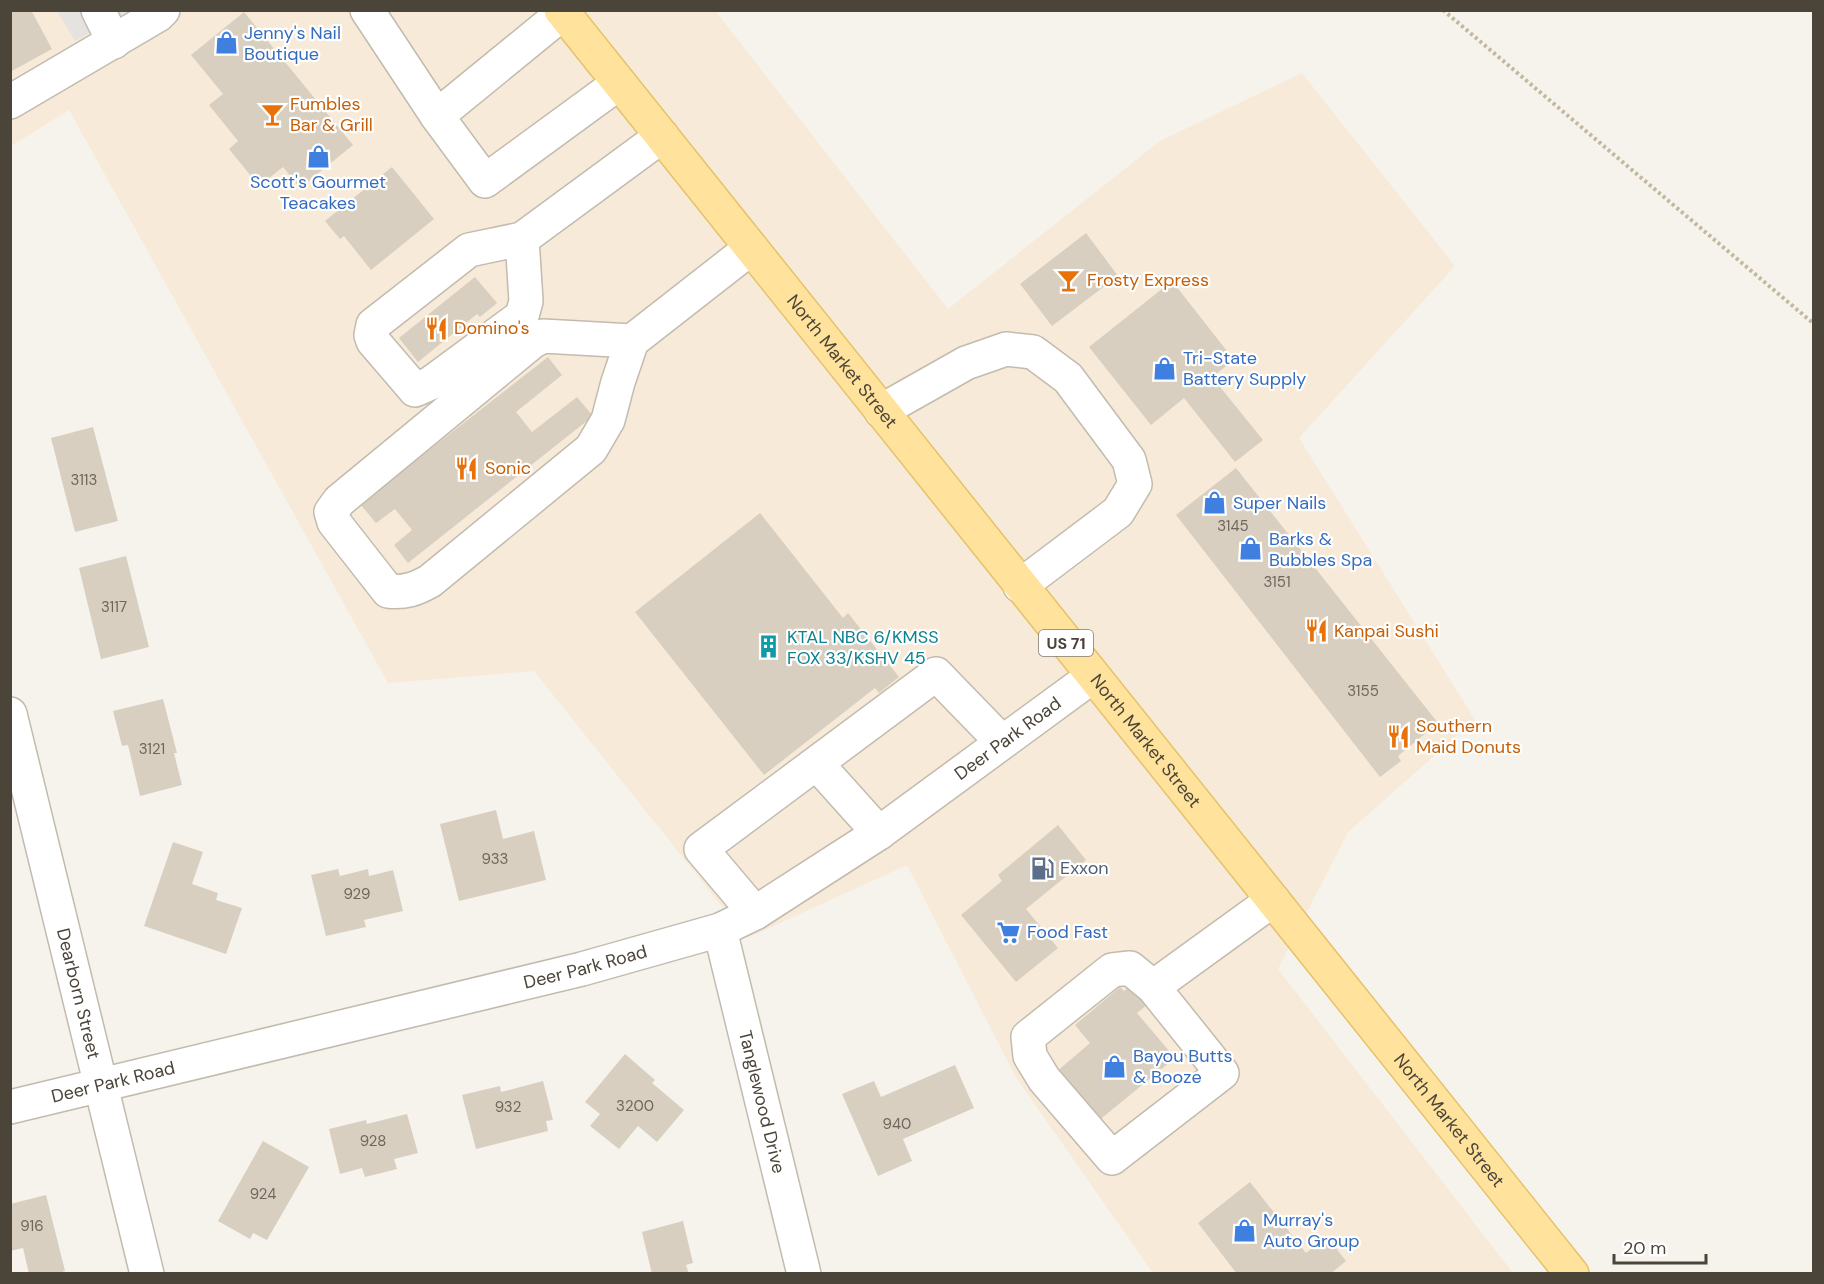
<svg xmlns="http://www.w3.org/2000/svg" width="1824" height="1284" viewBox="0 0 1824 1284" font-family="'DM Sans',sans-serif">
  <style>
    .commercial { fill: #f7ead8 }
    .parking { fill: #e5e3e0 }
    .building { fill: #d8cfc1 }
    .lines { fill: none; stroke-linecap: round; stroke-linejoin: round }
    .minor-casing { stroke: #c2bbae; stroke-width: 36 }
    .major-casing { stroke: #e6c16a; stroke-width: 36 }
    .path { stroke: #c4b79f; stroke-width: 4; stroke-dasharray: 3 3; stroke-linecap: butt }
    .minor { stroke: #fff; stroke-width: 33 }
    .major { stroke: #ffe39c; stroke-width: 33 }
    .labels { text-anchor: middle; dominant-baseline: central; stroke-width: 4.5; stroke-linejoin: round; paint-order: stroke }
    .number-label { font-size: 15px; fill: #6e675b }
    .shield { fill: #fff; stroke: #817c74; stroke-width: 1.5 }
    .shield-label { font-size: 16px; font-weight: bold; fill: #4b4439 }
    .shop-label { font-size: 18px; fill: #366cbe; stroke: #fff; text-anchor: start }
    .food-label { font-size: 18px; fill: #c56008; stroke: #fff; text-anchor: start }
    .street-label { font-size: 18px; fill: #4b4439; stroke: #fff }
    .culture-label { font-size: 18px; fill: #0d838f; stroke: #fff; text-anchor: start }
    .service-label { font-size: 18px; fill: #4e5e75; stroke: #fff; text-anchor: start }
  </style>
  <rect width="100%" height="100%" fill="#f6f3ec"/>
  <polygon class="commercial" points="11,11 720,11 717,13 948,309 1160,141 1302,73 1455,266 1299,438 1475,720 1348,832 1278,969 1513,1273 1153,1273 1015,1076 907,865 747,938 534,671 388,683 69,110 11,146"/>
  <polygon class="parking" points="57,11 129,11 75,41"/>
  <g class="building">
    <polygon points="10,10 31,10 52,49 10,72"/>
    <polygon points="244,12 353,145 300,188 283,167 259,186 229,149 238,141 209,105 223,94 191,55"/>
    <polygon points="392,167 434,219 371,270 344,236 340,239 325,221"/>
    <polygon points="1086,233 1118,276 1052,326 1020,284"/>
    <polygon points="475,277 497,303 480,317 477,314 418,362 399,338"/>
    <polygon points="1172,281 1234,360 1212,377 1263,440 1235,462 1184,398 1151,425 1089,347"/>
    <polygon points="548,357 562,375 516,412 532,432 577,397 593,416 408,563 394,545 412,530 395,509 376,523 360,504"/>
    <polygon points="93,427 118,521 75,532 51,438"/>
    <polygon points="1236,468 1438,723 1398,756 1401,761 1380,777 1176,515"/>
    <polygon points="760,513 843,618 848,613 899,677 879,693 875,688 764,775 635,612"/>
    <polygon points="126,556 149,647 101,659 79,568"/>
    <polygon points="163,699 177,753 174,753 182,785 140,796 128,745 122,746 113,711"/>
    <polygon points="496,810 503,839 534,831 546,880 459,901 440,824"/>
    <polygon points="1058,825 1086,860 1026,909 1058,948 1016,982 961,915 1002,881 998,875"/>
    <polygon points="173,842 203,852 192,884 218,893 216,900 242,908 226,954 144,926"/>
    <polygon points="338,869 340,876 368,869 369,876 393,870 403,911 364,920 366,927 326,936 311,875"/>
    <polygon points="1140,978 1156,998 1137,1013 1175,1058 1097,1122 1055,1073 1090,1043 1075,1025 1120,987 1124,991"/>
    <polygon points="625,1054 655,1080 652,1083 684,1110 657,1142 638,1126 619,1149 590,1126 600,1114 585,1102"/>
    <polygon points="955,1065 974,1108 903,1139 912,1161 878,1176 842,1094 874,1081 881,1097"/>
    <polygon points="543,1081 553,1120 546,1121 548,1131 476,1149 462,1095 500,1086 501,1092"/>
    <polygon points="407,1114 418,1153 394,1159 397,1169 365,1177 362,1168 340,1174 329,1129 366,1120 367,1124"/>
    <polygon points="263,1141 309,1167 267,1240 253,1233 250,1239 218,1221"/>
    <polygon points="1250,1182 1306,1253 1327,1237 1346,1261 1330,1274 1237,1274 1198,1223"/>
    <polygon points="46,1195 65,1271 56,1274 29,1274 23,1248 10,1251 10,1204"/>
    <polygon points="683,1221 693,1263 686,1265 689,1274 652,1274 642,1232"/>
  </g>
  <g class="lines">
    <defs>
      <g id="minor">
        <polyline points="98,10 114,42"/>
        <polyline points="367,10 437,116 563,13"/>
        <polyline points="10,102 158,15 163,10"/>
        <polyline points="437,116 485,181 619,83"/>
        <polyline points="522,239 526,301 522,316 431,383 415,390 373,341 371,335 373,325 469,250 522,239 662,136"/>
        <path d="M632 341 543 336 532 342 339 501 331 512 334 522 388 591C405 593 416 589 430 581L591 449 608 420 618 382 632 341 751 248"/>
        <polyline points="881,411 966,363 1006,349 1033,352 1068,378 1129,460 1135,484 1118,512 1020,586"/>
        <path id="s1" d="M10 714 147 1274"/>
        <polyline points="817,764 879,833"/>
        <polyline points="755,913 701,849 936,674 1002,742"/>
        <path id="s2" d="M720 930 804 1274"/>
        <polyline points="1153,987 1222,1073 1112,1158 1044,1079 1030,1056 1028,1037 1112,970 1130,968 1153,987 1273,900"/>
        <path id="s3" d="M10 1107 582 969 720 930 755 913 879 833 1093 676"/>
      </g>
      <g id="major">
        <path id="s4" d="M561 10 1572 1274"/>
      </g>
    </defs>
    <use href="#minor" class="minor-casing"/>
    <use href="#major" class="major-casing"/>
    <polyline class="path" points="1443,10 1814,324"/>
    <use href="#minor" class="minor"/>
    <use href="#major" class="major"/>
  </g>
  <defs>
    <symbol id="shop-bare" viewBox="-9 -9 18 18"><path d="M-5-2.5h2.3a2.7 3.5 0 0 1 5.4 0H5L5.5 6h-11ZM-1.5-2.5h3a1.5 2.3 0 0 0-3 0Z" fill="#3f7fe0" stroke="#fff" stroke-width="2.5" paint-order="stroke"/></symbol>
    <symbol id="bar-bare" viewBox="-9 -9 18 18"><path d="M-6-5H6L.8 .8V4.5H3.5V6h-7V4.5H-.8V.8Z" fill="#e8710a" stroke="#fff" stroke-width="2.5" paint-order="stroke"/></symbol>
    <symbol id="restaurant-bare" viewBox="-9 -9 18 18"><path d="M-5-6h1v4h1v-4h1v4h1v-4h1v5L-1.5 .5V6h-2V.5L-5-1ZM5-6V6H3V1.5H1.5Q1.5-4 5-6Z" fill="#e8710a" stroke="#fff" stroke-width="2.5" paint-order="stroke"/></symbol>
    <symbol id="building-bare" viewBox="-9 -9 18 18"><path d="M-4-6H4V6H1V3H-1V6H-4ZM-2.5-4.3h1.7v1.8h-1.7ZM.8-4.3h1.7v1.8H.8ZM-2.5-1h1.7V.8h-1.7ZM.8-1h1.7V.8H.8Z" fill="#0f9aa8" stroke="#fff" stroke-width="2.5" paint-order="stroke"/></symbol>
    <symbol id="fuel-bare" viewBox="-9 -9 18 18"><path d="M-5.5-6h7V0h2V4h1.3V-2.5L3-4.5l.8-.8L6-3V5H2.5V1h-1V6h-7ZM-4.2-4.7v3.2H.2V-4.7Z" fill="#5c6f8a" stroke="#fff" stroke-width="2.5" paint-order="stroke"/></symbol>
    <symbol id="supermarket-bare" viewBox="-9 -9 18 18"><path d="M-6-5.5h2.5l.6 2H6L4.5 2H-2.5L-4.4-4H-6ZM-1.5 3.2a1.3 1.3 0 1 0 .1 0ZM3 3.2a1.3 1.3 0 1 0 .1 0Z" fill="#3f7fe0" stroke="#fff" stroke-width="2.5" paint-order="stroke"/></symbol>
  </defs>
  <g fill-rule="evenodd">
    <use href="#shop-bare" x="210" y="26" width="33" height="33"/>
    <use href="#bar-bare" x="256" y="98" width="33" height="33"/>
    <use href="#shop-bare" x="302" y="140" width="33" height="33"/>
    <use href="#bar-bare" x="1052" y="264" width="33" height="33"/>
    <use href="#restaurant-bare" x="420" y="312" width="33" height="33"/>
    <use href="#shop-bare" x="1148" y="352" width="33" height="33"/>
    <use href="#restaurant-bare" x="450" y="452" width="33" height="33"/>
    <use href="#shop-bare" x="1198" y="486" width="33" height="33"/>
    <use href="#shop-bare" x="1234" y="532" width="33" height="33"/>
    <use href="#restaurant-bare" x="1300" y="614" width="33" height="33"/>
    <use href="#building-bare" x="752" y="630" width="33" height="33"/>
    <use href="#restaurant-bare" x="1382" y="720" width="33" height="33"/>
    <use href="#fuel-bare" x="1026" y="852" width="33" height="33"/>
    <use href="#supermarket-bare" x="992" y="916" width="33" height="33"/>
    <use href="#shop-bare" x="1098" y="1050" width="33" height="33"/>
    <use href="#shop-bare" x="1228" y="1214" width="33" height="33"/>
  </g>
  <g class="labels">
    <g class="number-label">
      <text x="84" y="480">3113</text>
      <text x="1233" y="526">3145</text>
      <text x="1277" y="582">3151</text>
      <text x="114" y="607">3117</text>
      <text x="1363" y="691">3155</text>
      <text x="152" y="749">3121</text>
      <text x="495" y="859">933</text>
      <text x="357" y="894">929</text>
      <text x="635" y="1106">3200</text>
      <text x="508" y="1107">932</text>
      <text x="897" y="1124">940</text>
      <text x="373" y="1141">928</text>
      <text x="263" y="1194">924</text>
      <text x="32" y="1226">916</text>
    </g>
    <rect class="shield" x="1039" y="630" width="54" height="26" rx="4.5"/>
    <g class="shield-label">
      <text x="1066" y="643">US 71</text>
    </g>
    <g class="shop-label">
      <text x="244" y="33">Jenny's Nail<tspan x="244" dy="21">Boutique</tspan></text>
      <text x="318" y="182" text-anchor="middle">Scott's Gourmet<tspan x="318" dy="21">Teacakes</tspan></text>
      <text x="1183" y="358">Tri-State<tspan x="1183" dy="21">Battery Supply</tspan></text>
      <text x="1233" y="503">Super Nails</text>
      <text x="1269" y="539">Barks &amp;<tspan x="1269" dy="21">Bubbles Spa</tspan></text>
      <text x="1027" y="932">Food Fast</text>
      <text x="1133" y="1056">Bayou Butts<tspan x="1133" dy="21">&amp; Booze</tspan></text>
      <text x="1263" y="1220">Murray's<tspan x="1263" dy="21">Auto Group</tspan></text>
    </g>
    <g class="food-label">
      <text x="290" y="104">Fumbles<tspan x="290" dy="21">Bar &amp; Grill</tspan></text>
      <text x="1087" y="280">Frosty Express</text>
      <text x="454" y="328">Domino's</text>
      <text x="485" y="468">Sonic</text>
      <text x="1334" y="631">Kanpai Sushi</text>
      <text x="1416" y="726">Southern<tspan x="1416" dy="21">Maid Donuts</tspan></text>
    </g>
    <g class="street-label">
      <text stroke="none"><textPath href="#s4" startOffset="450">North Market Street</textPath></text>
      <text stroke="none"><textPath href="#s3" startOffset="1078">Deer Park Road</textPath></text>
      <text stroke="none"><textPath href="#s4" startOffset="936">North Market Street</textPath></text>
      <text stroke="none"><textPath href="#s3" startOffset="592">Deer Park Road</textPath></text>
      <text stroke="none"><textPath href="#s1" startOffset="288">Dearborn Street</textPath></text>
      <text stroke="none"><textPath href="#s3" startOffset="106">Deer Park Road</textPath></text>
      <text stroke="none"><textPath href="#s2" startOffset="177">Tanglewood Drive</textPath></text>
      <text stroke="none"><textPath href="#s4" startOffset="1422">North Market Street</textPath></text>
    </g>
    <g class="culture-label">
      <text x="787" y="637">KTAL NBC 6/KMSS<tspan x="787" dy="21">FOX 33/KSHV 45</tspan></text>
    </g>
    <g class="service-label">
      <text x="1060" y="868">Exxon</text>
    </g>
  </g>
  <rect width="1824" height="1284" fill="none" stroke="#4b4439" stroke-width="24"/>
  <path d="M1614 1254v9h92v-9" fill="none" stroke="#4b4439" stroke-width="3"/>
  <text x="1623" y="1254" font-size="18" fill="#4b4439" stroke="#ffffff" stroke-width="4.5" paint-order="stroke">20 m</text>
</svg>
